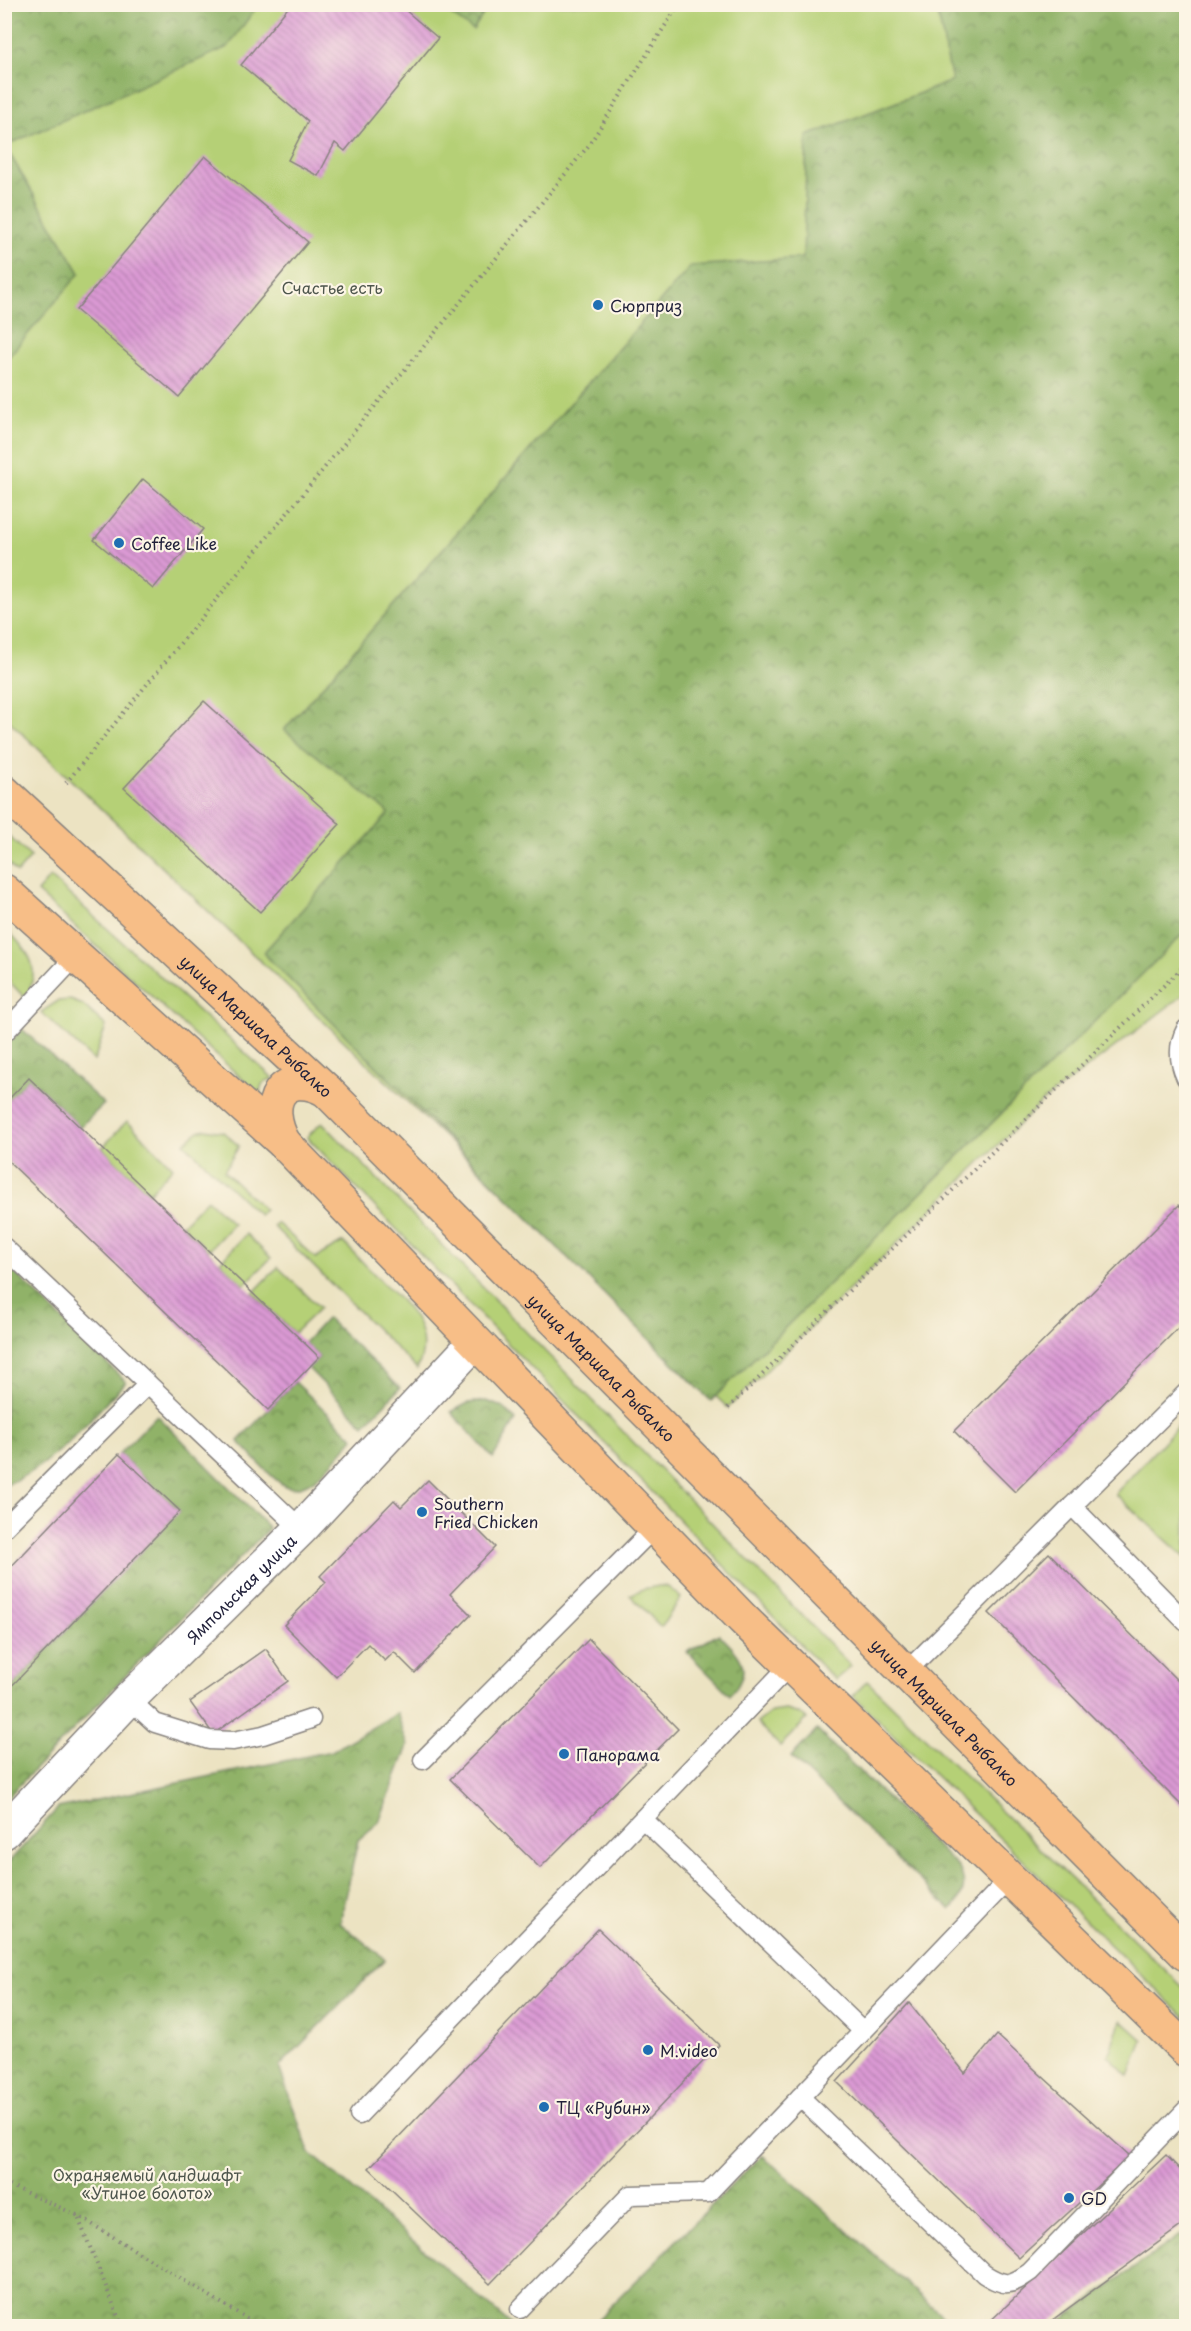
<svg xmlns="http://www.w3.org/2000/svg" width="1191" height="2331" viewBox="0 0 1191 2331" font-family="'Playpen Sans',sans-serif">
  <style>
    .green { fill: #b5d076; stroke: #6c7958; stroke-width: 1.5 }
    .forest { fill: url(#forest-crowns); stroke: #596a51; stroke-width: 1.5 }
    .building { fill: url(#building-back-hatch) }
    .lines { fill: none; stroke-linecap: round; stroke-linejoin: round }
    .service-casing { stroke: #87827e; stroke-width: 21 }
    .minor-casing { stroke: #87827e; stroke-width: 36 }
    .primary-casing { stroke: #87827e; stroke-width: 36 }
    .path { stroke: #87827e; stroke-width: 4; stroke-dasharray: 1.5 4.5; stroke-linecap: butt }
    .service { stroke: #fff; stroke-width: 18 }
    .minor { stroke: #fff; stroke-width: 33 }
    .primary { stroke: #f7be87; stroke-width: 33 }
    .poi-dot { fill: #1f6fb2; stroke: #fcf5e5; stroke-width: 2 }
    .labels { text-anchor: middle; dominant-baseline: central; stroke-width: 4.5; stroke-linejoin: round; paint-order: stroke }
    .park-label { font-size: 16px; fill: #4e564d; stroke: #fcf5e5 }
    .poi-label { font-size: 16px; fill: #22223b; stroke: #fcf5e5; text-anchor: start }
    .street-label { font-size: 16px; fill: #22223b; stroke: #fcf5e5 }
  </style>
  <defs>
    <pattern id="forest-crowns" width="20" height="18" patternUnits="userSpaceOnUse" patternTransform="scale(1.5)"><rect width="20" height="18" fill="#90b267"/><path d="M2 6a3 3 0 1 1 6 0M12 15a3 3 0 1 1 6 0" fill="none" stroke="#759056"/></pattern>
    <pattern id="building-back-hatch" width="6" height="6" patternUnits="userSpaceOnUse" patternTransform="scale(1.5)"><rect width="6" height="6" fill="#db9ad4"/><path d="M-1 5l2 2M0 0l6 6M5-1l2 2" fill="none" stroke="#b17dad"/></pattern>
  </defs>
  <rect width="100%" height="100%" fill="#fcf5e5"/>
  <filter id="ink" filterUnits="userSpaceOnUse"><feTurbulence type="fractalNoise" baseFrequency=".0167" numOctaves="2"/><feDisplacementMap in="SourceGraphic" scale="12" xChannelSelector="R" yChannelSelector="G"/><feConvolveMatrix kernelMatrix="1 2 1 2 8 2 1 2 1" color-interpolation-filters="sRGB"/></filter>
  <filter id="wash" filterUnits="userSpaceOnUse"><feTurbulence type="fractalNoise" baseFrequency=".008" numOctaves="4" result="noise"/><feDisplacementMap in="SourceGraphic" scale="24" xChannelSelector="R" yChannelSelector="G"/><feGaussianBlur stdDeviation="1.35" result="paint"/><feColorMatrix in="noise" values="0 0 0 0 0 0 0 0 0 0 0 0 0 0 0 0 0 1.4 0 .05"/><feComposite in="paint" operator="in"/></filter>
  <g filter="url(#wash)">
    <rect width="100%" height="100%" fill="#ece3c2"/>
    <g class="green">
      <polygon points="4,5 1186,5 1186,993 1042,1102 728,1408 5,717"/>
      <polygon points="4,832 31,857 17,873 5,861"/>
      <path d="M50 877 274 1079C264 1080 260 1084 260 1095L37 892Z"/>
      <path d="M4 927C27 950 44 966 25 998L5 977Z"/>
      <polygon points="70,1000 83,1005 106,1026 94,1061 41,1012 58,1001"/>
      <polygon points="127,1121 173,1167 149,1193 102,1148"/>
      <polygon points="322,1122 851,1666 835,1680 307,1137"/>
      <polygon points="205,1129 223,1132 239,1146 224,1171 265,1210 259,1215 184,1143 199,1131"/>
      <polygon points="207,1199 233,1224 208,1251 182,1225"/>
      <path d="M277 1223 315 1258 343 1242C356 1255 369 1269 382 1282 408 1307 435 1331 417 1369L273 1226Z"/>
      <polygon points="246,1234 271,1258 244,1285 220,1262"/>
      <polygon points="278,1267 320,1308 294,1333 253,1293"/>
      <polygon points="1186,1417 1186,1558 1115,1494"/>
      <polygon points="659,1586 667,1586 681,1598 661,1627 630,1595 643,1589"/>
      <polygon points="867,1681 1186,1990 1186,2018 853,1696"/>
      <polygon points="786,1710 800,1714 807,1719 780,1746 757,1723 771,1712"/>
      <polygon points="1121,2020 1143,2040 1129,2076 1108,2055"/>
    </g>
    <g class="forest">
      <polygon points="5,4 258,5 228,47 5,146 80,273 5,361"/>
      <polygon points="437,5 489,5 473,30"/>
      <polygon points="936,5 1186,5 1186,931 711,1401 263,953 389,813 284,730 691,266 803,258 807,136 952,81"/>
      <polygon points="22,1029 104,1104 80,1127 29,1078 5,1104 4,1048"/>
      <path d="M5 1263 126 1382C90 1418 53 1467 5 1485Z"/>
      <polygon points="327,1318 400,1388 364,1425 308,1368 319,1357 304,1343"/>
      <path d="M295 1382 354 1438C339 1454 310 1497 285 1486 272 1480 249 1452 238 1441Z"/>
      <polygon points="486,1401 502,1407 516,1420 493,1458 451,1412 468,1403"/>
      <polygon points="157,1415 269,1528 5,1800 5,1694 179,1511 119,1454"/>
      <path d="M719 1634C740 1656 755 1668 730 1695L687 1652Z"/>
      <polygon points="397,1713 408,1746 379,1822 358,1840 340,1923 385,1959 279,2067 309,2152 513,2326 5,2326 5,1866 58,1808 332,1751"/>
      <path d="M817 1730 959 1868C968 1886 963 1896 951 1910L791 1757Z"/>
      <polygon points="762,2155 954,2326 591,2326"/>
      <polygon points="1180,2235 1186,2243 1186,2326 1053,2326"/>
    </g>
    <g id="blocks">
      <g class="building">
        <polygon points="291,4 398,4 438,38 345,151 335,143 318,176 288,160 308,121 241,65"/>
        <polygon points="205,156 308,242 179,397 76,310"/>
        <polygon points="143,479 203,529 153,589 94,540"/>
        <polygon points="204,701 340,824 260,912 124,788"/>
        <polygon points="29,1078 319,1357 268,1410 4,1157 4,1104"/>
        <polygon points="1179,1205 1186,1213 1186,1320 1015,1492 954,1431"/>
        <polygon points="119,1454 180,1511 4,1694 4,1574"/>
        <polygon points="428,1480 495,1547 450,1594 471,1615 415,1673 394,1652 385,1661 368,1644 336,1677 284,1625 326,1582 320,1576 394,1500 401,1507"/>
        <polygon points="1049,1553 1186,1689 1186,1810 989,1613"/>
        <polygon points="589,1639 678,1729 540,1868 450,1779"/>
        <polygon points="266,1649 288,1681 213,1734 190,1702"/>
        <polygon points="598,1929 719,2045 490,2284 369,2168"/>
        <polygon points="909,2003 965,2073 997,2035 1130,2156 1019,2258 837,2082"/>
        <polygon points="1166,2155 1186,2176 1186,2231 1181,2226 1044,2326 985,2326"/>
      </g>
    </g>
  </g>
  <g filter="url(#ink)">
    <use href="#blocks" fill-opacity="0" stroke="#87827e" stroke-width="1.5"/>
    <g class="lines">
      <defs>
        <g id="service">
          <path d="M1186 1029C1177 1046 1178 1061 1186 1078"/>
          <polyline points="4,1033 76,956"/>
          <polyline points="4,1247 301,1529"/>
          <polyline points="1072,1506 1186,1393"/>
          <polyline points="4,1528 148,1384"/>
          <polyline points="907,1671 1072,1506 1186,1622"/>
          <polyline points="129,1699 155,1723 209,1740 233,1741 263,1735 311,1719"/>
          <polyline points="423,1760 654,1528"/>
          <polyline points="643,1819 863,2031"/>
          <path d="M800 2097 984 2274C1005 2287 1010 2286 1030 2272L1186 2110"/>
          <polyline points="359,2115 790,1665"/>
          <polyline points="520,2309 630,2195 708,2193 1010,1878"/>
        </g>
        <g id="minor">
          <path id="s1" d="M4 1832 129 1699 301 1529 475 1342"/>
        </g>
        <g id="primary">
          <path id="s2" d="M4 792 326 1090 1186 1954"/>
          <polyline points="4,891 284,1143 743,1619 1186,2050"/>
          <path d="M284 1143C262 1103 281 1067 326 1090"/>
        </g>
      </defs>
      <use href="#service" class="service-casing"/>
      <use href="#minor" class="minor-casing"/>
      <use href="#primary" class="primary-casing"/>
      <g class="path">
        <polyline points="66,783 589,145 679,4"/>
        <polyline points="728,1408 1186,964"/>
        <polyline points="4,2183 77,2215 122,2326"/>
        <polyline points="77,2215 259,2326"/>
      </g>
      <use href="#service" class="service"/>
      <use href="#minor" class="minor"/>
      <use href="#primary" class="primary"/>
    </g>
  </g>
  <g class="poi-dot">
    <circle cx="598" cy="305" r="6"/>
    <circle cx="119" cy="543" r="6"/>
    <circle cx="422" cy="1512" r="6"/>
    <circle cx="564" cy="1754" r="6"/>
    <circle cx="648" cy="2050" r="6"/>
    <circle cx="544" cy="2107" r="6"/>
    <circle cx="1069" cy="2198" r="6"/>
  </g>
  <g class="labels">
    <g class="park-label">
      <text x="332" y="287">Счастье есть</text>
      <text x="147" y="2174">Охраняемый ландшафт<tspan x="147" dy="18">«Утиное болото»</tspan></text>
    </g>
    <g class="poi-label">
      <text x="610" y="305">Сюрприз</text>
      <text x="131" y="543">Coffee Like</text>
      <text x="434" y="1503">Southern<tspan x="434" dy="18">Fried Chicken</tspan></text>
      <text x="576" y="1754">Панорама</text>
      <text x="660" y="2050">M.video</text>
      <text x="556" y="2107">ТЦ «Рубин»</text>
      <text x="1081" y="2198">GD</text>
    </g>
    <g class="street-label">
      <text stroke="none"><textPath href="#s2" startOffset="344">улица Маршала Рыбалко</textPath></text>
      <text stroke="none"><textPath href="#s2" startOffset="830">улица Маршала Рыбалко</textPath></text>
      <text stroke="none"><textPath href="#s1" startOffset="340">Ямпольская улица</textPath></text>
      <text stroke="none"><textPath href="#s2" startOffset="1316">улица Маршала Рыбалко</textPath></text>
    </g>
  </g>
  <rect width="1191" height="2331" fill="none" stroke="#fcf5e5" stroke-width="24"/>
</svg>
